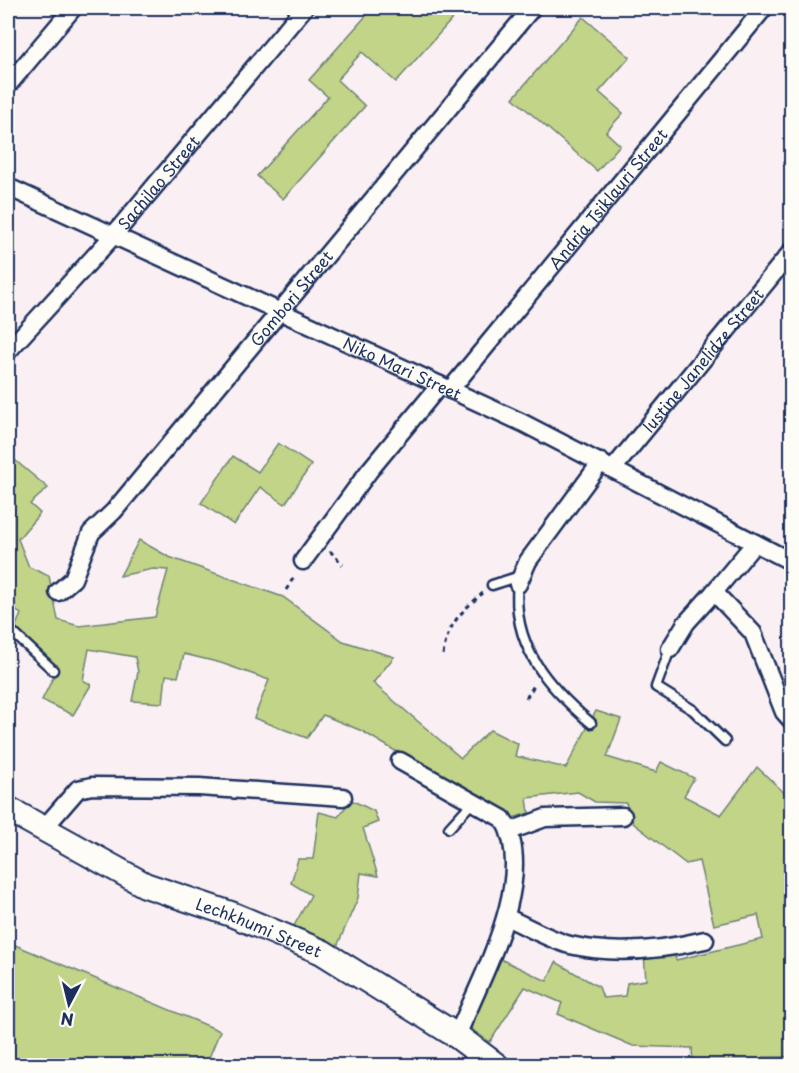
<svg xmlns="http://www.w3.org/2000/svg" width="799" height="1073" viewBox="0 0 799 1073" font-family="'Playpen Sans',sans-serif">
  <style>
    .green { fill: #c2d488; stroke: #6e8273; stroke-width: 1.5 }
    .lines { fill: none; stroke-linecap: round; stroke-linejoin: round }
    .lane-casing { stroke: #1b2f5e; stroke-width: 13 }
    .street-casing { stroke: #1b2f5e; stroke-width: 21 }
    .secondary-casing { stroke: #1b2f5e; stroke-width: 28 }
    .path { stroke: #1b2f5e; stroke-width: 3; stroke-dasharray: 4.5 4.5; stroke-linecap: butt }
    .lane { stroke: #fdfcf7; stroke-width: 8 }
    .street { stroke: #fdfcf7; stroke-width: 16 }
    .secondary { stroke: #fdfcf7; stroke-width: 24 }
    .labels { text-anchor: middle; dominant-baseline: central; stroke-width: 5; stroke-linejoin: round; paint-order: stroke }
    .street-label { font-size: 16px; fill: #1b2f5e; stroke: #fdfcf7 }
  </style>
  <rect width="100%" height="100%" fill="#faf0f4"/>
  <filter id="ink" filterUnits="userSpaceOnUse"><feTurbulence type="fractalNoise" baseFrequency=".0167" numOctaves="2"/><feDisplacementMap in="SourceGraphic" scale="12" xChannelSelector="R" yChannelSelector="G"/><feConvolveMatrix kernelMatrix="1 2 1 2 8 2 1 2 1" color-interpolation-filters="sRGB"/></filter>
  <g filter="url(#ink)">
    <g class="green">
      <polygon points="373,8 462,8 396,82 362,52 337,80 365,106 283,199 257,176 328,97 309,80"/>
      <polygon points="583,17 630,57 599,92 623,113 606,132 620,145 597,171 513,98"/>
      <polygon points="278,443 311,465 285,504 260,487 234,525 201,503 233,456 258,472"/>
      <polygon points="10,456 48,488 30,504 40,513 18,539 29,567 49,576 58,620 79,626 155,617 168,570 153,569 120,576 139,540 169,557 283,597 343,641 394,657 373,683 461,758 490,730 518,744 515,756 566,768 596,711 621,719 607,757 656,772 661,762 694,778 684,796 721,815 757,767 791,799 791,809 784,819 792,826 791,1057 764,1057 763,1065 693,1065 692,1048 633,1046 558,1014 562,1003 525,987 490,1042 474,1031 469,1024 496,957 547,981 556,962 599,987 603,998 625,996 627,983 646,980 644,954 674,953 676,960 763,939 758,915 714,925 699,861 686,864 633,823 626,803 595,802 578,792 527,798 529,813 509,819 362,731 323,715 307,738 254,718 269,680 221,663 184,654 178,677 166,675 163,703 132,701 138,672 135,657 89,649 83,680 91,685 73,715 42,700 58,668 15,628 21,614 8,605 8,458"/>
      <polygon points="351,800 374,811 378,822 363,828 378,876 361,873 358,898 335,951 290,933 311,895 291,883 298,859 313,859 319,812 338,817"/>
      <polygon points="8,942 220,1031 206,1065 8,1065"/>
    </g>
    <g class="lines">
      <defs>
        <g id="lane">
          <path d="M518 584C511 645 548 687 591 723"/>
          <polyline points="492,585 520,576"/>
          <polyline points="8,628 53,670"/>
          <polyline points="670,649 656,687 693,710 725,741"/>
          <polyline points="449,828 469,806 477,806"/>
        </g>
        <g id="street">
          <polyline points="8,85 73,8"/>
          <path id="s1" d="M8 187 523 423 792 562"/>
          <path id="s2" d="M8 351 112 237 304 8"/>
          <path id="s3" d="M450 390 764 8"/>
          <path id="s4" d="M613 469 792 251"/>
          <polyline points="755,543 714,592 753,633 784,712 792,721"/>
          <polyline points="303,561 369,471 440,385"/>
          <polyline points="518,584 528,561 601,462"/>
          <path id="s5" d="M58 592 73 579 91 533 114 511 532 8"/>
          <polyline points="670,649 686,623 714,592"/>
          <path d="M400 761 503 819C538 878 481 977 457 1036"/>
          <polyline points="45,827 78,789 92,786 199,787 343,797"/>
          <polyline points="510,831 545,818 623,816"/>
          <path d="M506 917C526 926 548 939 570 945 613 955 663 950 705 940"/>
        </g>
        <g id="secondary">
          <path id="s6" d="M8 809 145 885 231 914 322 952 457 1036 497 1066"/>
        </g>
      </defs>
      <use href="#lane" class="lane-casing"/>
      <use href="#street" class="street-casing"/>
      <use href="#secondary" class="secondary-casing"/>
      <g class="path">
        <polyline points="330,551 343,565"/>
        <polyline points="286,590 294,577"/>
        <path d="M443 655C448 623 460 613 483 593"/>
        <polyline points="526,698 535,684"/>
      </g>
      <use href="#lane" class="lane"/>
      <use href="#street" class="street"/>
      <use href="#secondary" class="secondary"/>
    </g>
  </g>
  <g class="labels">
    <g class="street-label">
      <text stroke="none"><textPath href="#s2" startOffset="226">Sachilao Street</textPath></text>
      <text stroke="none"><textPath href="#s3" startOffset="248">Andria Tsiklauri Street</textPath></text>
      <text stroke="none"><textPath href="#s5" startOffset="378">Gombori Street</textPath></text>
      <text stroke="none"><textPath href="#s4" startOffset="141">Iustine Janelidze Street</textPath></text>
      <text stroke="none"><textPath href="#s1" startOffset="434">Niko Mari Street</textPath></text>
      <text stroke="none"><textPath href="#s6" startOffset="278">Lechkhumi Street</textPath></text>
    </g>
  </g>
  <rect width="799" height="1073" fill="none" stroke="#fdfcf7" stroke-width="30"/>
  <rect x="15" y="15" width="769" height="1043" fill="none" stroke="#1b2f5e" stroke-width="2" filter="url(#ink)"/>
  <g transform="translate(69 1004) rotate(187)" stroke="#fdfcf7" stroke-width="4.5" paint-order="stroke">
  <path d="M0-4.5L10 22L0 15L-10 22Z" fill="#1b2f5e"/>
  <text y="-9" font-size="16" font-weight="bold" text-anchor="middle" fill="#1b2f5e">N</text>
  </g>
</svg>
